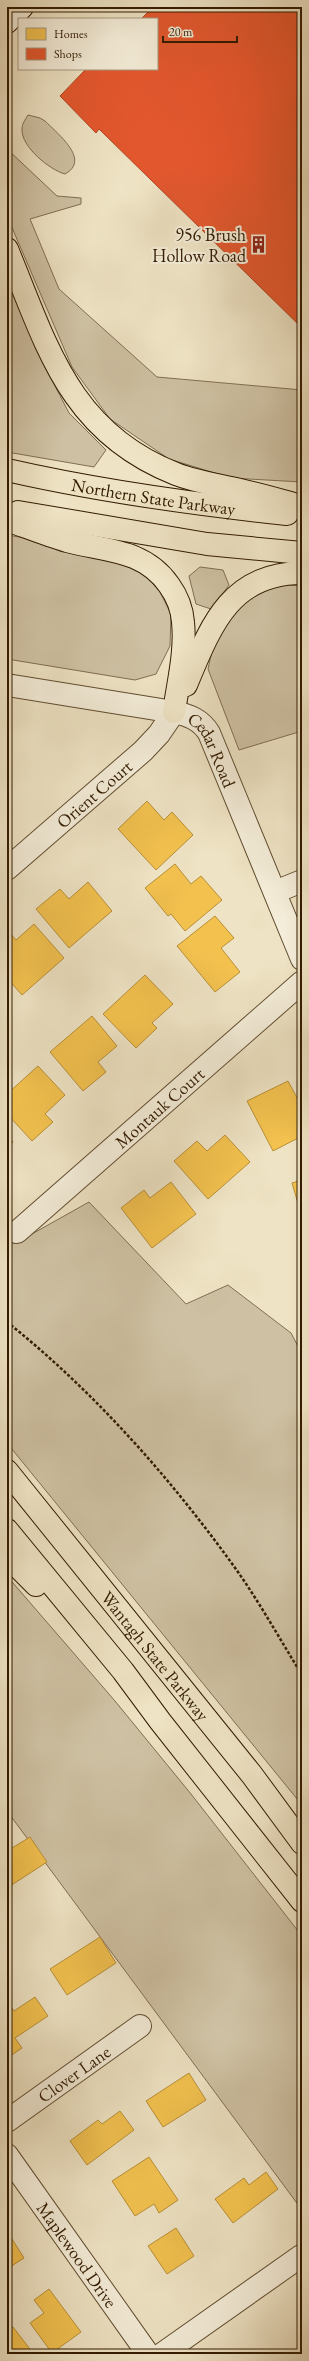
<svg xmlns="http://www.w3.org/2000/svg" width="309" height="2361" viewBox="0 0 309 2361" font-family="'EB Garamond',serif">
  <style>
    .green { fill: #cec1a3; stroke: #806e52 }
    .homes { fill: #f2c14e; stroke: #b88f37 }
    .shops { fill: #e4572e; stroke: #af4520 }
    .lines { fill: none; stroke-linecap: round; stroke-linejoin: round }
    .minor-casing { stroke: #614d31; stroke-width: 24 }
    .tertiary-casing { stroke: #614d31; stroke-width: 24 }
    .secondary-casing { stroke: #321b00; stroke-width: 24 }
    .motorway-casing { stroke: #321b00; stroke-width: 24 }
    .path { stroke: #321b00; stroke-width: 2.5; stroke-dasharray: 3 2; stroke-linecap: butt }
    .minor { stroke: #f4edd9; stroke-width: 22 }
    .tertiary { stroke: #f4edd9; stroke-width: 22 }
    .secondary { stroke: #f4edd9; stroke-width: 22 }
    .motorway { stroke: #eee3c4; stroke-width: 22 }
    .labels { text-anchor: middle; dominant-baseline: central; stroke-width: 4; stroke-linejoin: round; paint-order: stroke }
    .poi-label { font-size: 18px; fill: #321b00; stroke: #f4edd9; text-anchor: end }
    .street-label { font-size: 18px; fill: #321b00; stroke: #f4edd9 }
  </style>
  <rect width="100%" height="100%" fill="#eee3c4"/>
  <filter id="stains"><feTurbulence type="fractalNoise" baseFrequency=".005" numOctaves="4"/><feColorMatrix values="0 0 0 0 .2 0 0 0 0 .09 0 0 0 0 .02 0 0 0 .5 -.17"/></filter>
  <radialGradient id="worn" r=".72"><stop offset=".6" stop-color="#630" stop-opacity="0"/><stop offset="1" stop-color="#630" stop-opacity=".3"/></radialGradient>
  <g class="green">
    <path d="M28 115 40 118 45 121C58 134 91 160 65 174 50 170 21 147 22 129 22 124 25 120 28 115Z"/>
    <polygon points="7,149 57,196 81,198 81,204 30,219 59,289 157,377 302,390 302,482 231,478 169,459 110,419 72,367 7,216"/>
    <polygon points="7,281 41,359 69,413 106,450 94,467 7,452"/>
    <polygon points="7,535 99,550 128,562 156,584 171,614 170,646 156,674 135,680 7,659"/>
    <polygon points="200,567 223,570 229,585 211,609 196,604 189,576"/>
    <polygon points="267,583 302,586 302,731 239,750 208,669 216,633 235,604"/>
    <polygon points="89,1202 186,1304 228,1285 291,1333 302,1354 302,1805 7,1443 7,1229 23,1239"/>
    <polygon points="7,1576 115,1701 191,1794 302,1936 302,2210 7,1811"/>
  </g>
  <g class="homes">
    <polygon points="147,801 164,820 172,812 193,835 156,870 118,829"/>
    <polygon points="175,864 191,884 201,876 222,900 185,931 171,914 168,916 145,888"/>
    <polygon points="88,882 112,911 69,948 36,909 60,889 69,899"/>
    <polygon points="215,916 234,938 221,948 240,972 215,992 177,946"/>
    <polygon points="34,924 64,958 22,995 7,978 7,935 9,932 16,940"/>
    <polygon points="145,975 173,1004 152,1023 157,1028 136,1048 103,1014"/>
    <polygon points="92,1016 117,1046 98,1062 106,1072 83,1091 50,1052"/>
    <polygon points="38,1066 65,1095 45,1114 53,1122 32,1141 7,1114 7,1094"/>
    <polygon points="288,1081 302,1107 302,1136 273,1151 247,1101"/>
    <polygon points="7,1134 13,1142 7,1147"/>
    <polygon points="225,1135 250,1162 208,1199 174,1161 197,1141 207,1151"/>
    <polygon points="302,1180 302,1217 292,1183"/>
    <polygon points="171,1182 196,1214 152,1248 121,1208 144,1190 150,1198"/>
    <polygon points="30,1837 47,1862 7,1888 7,1851"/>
    <polygon points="100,1937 116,1963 67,1995 50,1969"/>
    <polygon points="35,1997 48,2016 15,2038 22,2048 9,2057 7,2053 7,2005 9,2004 14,2011"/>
    <polygon points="189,2073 206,2100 163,2127 146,2101"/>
    <polygon points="120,2111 134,2130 87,2165 70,2141 98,2120 102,2124"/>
    <polygon points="149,2157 178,2200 159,2213 154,2204 135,2216 112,2181"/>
    <polygon points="266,2172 278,2189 233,2223 215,2199 244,2178 249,2185"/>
    <polygon points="176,2228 194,2256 167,2274 148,2246"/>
    <polygon points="7,2231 24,2258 7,2269"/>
    <polygon points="49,2289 81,2332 52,2353 30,2323 44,2313 34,2300"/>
    <polygon points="13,2327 33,2353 32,2354 7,2354 7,2331"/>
  </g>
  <polygon class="shops" points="153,7 302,7 302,328 99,129 96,133 60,96 86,69 157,69 157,19 141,19"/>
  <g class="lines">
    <defs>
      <g id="minor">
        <path id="s1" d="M7 869 143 751 159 734 174 712C189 715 201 720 209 733L302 959"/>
        <polyline points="275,892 302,881"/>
        <path id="s2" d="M17 1232 302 982"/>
        <path id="s3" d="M7 2121 140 2026"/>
        <path id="s4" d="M7 2155 148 2354"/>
        <polyline points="162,2354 301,2256"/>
      </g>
      <polyline id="tertiary" points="7,685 174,712"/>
      <polyline id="secondary" points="7,22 22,7"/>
      <g id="motorway">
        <path d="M7 249C47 346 69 432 176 474 194 481 212 484 231 488 255 493 279 500 302 506"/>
        <path id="s5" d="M7 470C99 491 193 504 287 514"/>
        <polyline points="18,512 207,544 302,553"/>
        <path d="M7 520C27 527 47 535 67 541 105 551 144 549 169 585 177 596 182 609 183 622 186 652 178 683 174 712"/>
        <path d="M186 685C210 628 229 573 302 573"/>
        <path id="s6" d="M7 1471 252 1775 302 1843"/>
        <polyline points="7,1530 123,1671 160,1721 302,1901"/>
        <polyline points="7,1556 36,1585"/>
      </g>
    </defs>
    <use href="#minor" class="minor-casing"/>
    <use href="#tertiary" class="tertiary-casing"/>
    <use href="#secondary" class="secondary-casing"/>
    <use href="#motorway" class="motorway-casing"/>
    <path class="path" d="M7 1322C95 1392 173 1481 238 1572 261 1605 281 1641 302 1675"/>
    <use href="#minor" class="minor"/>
    <use href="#tertiary" class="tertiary"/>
    <use href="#secondary" class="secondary"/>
    <use href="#motorway" class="motorway"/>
  </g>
  <defs>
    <symbol id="building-bare" viewBox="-9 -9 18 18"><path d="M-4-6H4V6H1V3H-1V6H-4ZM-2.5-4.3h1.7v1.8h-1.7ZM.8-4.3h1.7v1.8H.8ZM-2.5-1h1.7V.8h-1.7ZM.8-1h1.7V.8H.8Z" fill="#8f2418" stroke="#f4edd9" stroke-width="2.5" paint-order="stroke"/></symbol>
  </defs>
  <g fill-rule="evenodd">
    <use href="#building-bare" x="246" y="232" width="25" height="25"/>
  </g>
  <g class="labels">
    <g class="poi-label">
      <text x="246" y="234">956 Brush<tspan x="246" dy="21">Hollow Road</tspan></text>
    </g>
    <g class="street-label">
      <text stroke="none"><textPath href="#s5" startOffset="149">Northern State Parkway</textPath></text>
      <text stroke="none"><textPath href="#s1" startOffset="288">Cedar Road</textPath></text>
      <text stroke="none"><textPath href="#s1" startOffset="115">Orient Court</textPath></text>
      <text stroke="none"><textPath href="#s2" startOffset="189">Montauk Court</textPath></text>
      <text stroke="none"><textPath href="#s6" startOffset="237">Wantagh State Parkway</textPath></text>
      <text stroke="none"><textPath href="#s3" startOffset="82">Clover Lane</textPath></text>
      <text stroke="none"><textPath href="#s4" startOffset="122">Maplewood Drive</textPath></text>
    </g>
  </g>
  <rect width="309" height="2361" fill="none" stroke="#eee3c4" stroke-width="24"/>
  <rect x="8" y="8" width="293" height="2345" fill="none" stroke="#321b00" stroke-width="2"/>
  <rect x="12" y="12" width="285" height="2337" fill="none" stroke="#321b00"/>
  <rect x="18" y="18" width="140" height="52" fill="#f4edd9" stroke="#a69982"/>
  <rect x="26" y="28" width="20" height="12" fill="#f2c14e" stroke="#a69982"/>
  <text x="54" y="38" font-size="12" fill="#321b00">Homes</text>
  <rect x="26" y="48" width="20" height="12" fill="#e4572e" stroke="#a69982"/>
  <text x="54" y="58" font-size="12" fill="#321b00">Shops</text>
  <path d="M163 36v6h74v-6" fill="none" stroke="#321b00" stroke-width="2"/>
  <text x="169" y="36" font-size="12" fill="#321b00" stroke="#f4edd9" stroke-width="3" paint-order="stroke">20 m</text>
  <rect width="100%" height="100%" filter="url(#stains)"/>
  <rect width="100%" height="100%" fill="url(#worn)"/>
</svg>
